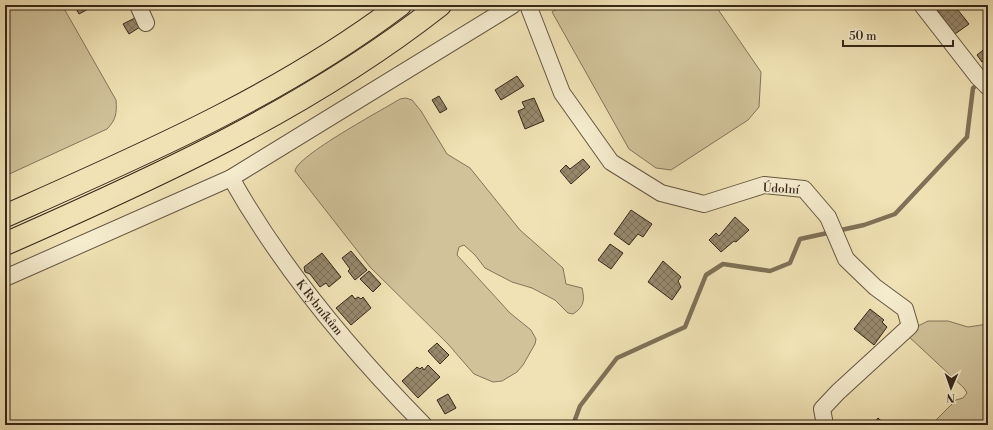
<svg xmlns="http://www.w3.org/2000/svg" width="993" height="430" viewBox="0 0 993 430" font-family="'Libre Bodoni',serif">
  <style>
    .grass { fill: #d1c29a; stroke: #84745c }
    .lines { fill: none; stroke-linecap: round; stroke-linejoin: round }
    .stream { stroke: #807159; stroke-width: 4.5 }
    .building { fill: url(#building-cross-hatch); stroke: #37271d }
    .minor-casing { stroke: #655643; stroke-width: 18 }
    .trunk-casing { stroke: #37271d; stroke-width: 24 }
    .minor { stroke: #f5ecce; stroke-width: 16 }
    .trunk { stroke: #f0e2b4; stroke-width: 22 }
    .labels { text-anchor: middle; dominant-baseline: central; stroke-width: 3; stroke-linejoin: round; paint-order: stroke }
    .street-label { font-size: 12px; fill: #37271d; stroke: #f5ecce }
  </style>
  <defs>
    <pattern id="building-cross-hatch" width="8" height="8" patternUnits="userSpaceOnUse"><rect width="8" height="8" fill="#97886c"/><path d="M0 0l8 8M0 8l8-8" fill="none" stroke="#7c6f58"/></pattern>
  </defs>
  <rect width="100%" height="100%" fill="#f0e2b4"/>
  <filter id="stains"><feTurbulence type="fractalNoise" baseFrequency=".005" numOctaves="4"/><feColorMatrix values="0 0 0 0 .2 0 0 0 0 .09 0 0 0 0 .02 0 0 0 .5 -.17"/></filter>
  <radialGradient id="worn" r=".72"><stop offset=".6" stop-color="#630" stop-opacity="0"/><stop offset="1" stop-color="#630" stop-opacity=".3"/></radialGradient>
  <g class="grass">
    <path d="M5 5H62L116 100C117 113 116 120 107 129L5 176V145H7V142H5Z"/>
    <polygon points="563,5 715,5 761,72 759,107 748,120 671,170 656,168 629,149 552,12"/>
    <path d="M406 98 412 100 421 111 447 154 470 168 520 230 563 268 566 284 582 288C585 300 584 307 573 314L568 313 555 300 532 288 512 282 485 268 475 255 464 245 459 247 457 255 510 313 531 330 536 339 535 344 523 365 517 372 502 381 493 382 474 374 448 344 370 267 295 171C296 156 384 109 400 99Z"/>
    <polygon points="928,321 948,321 968,327 988,324 988,425 931,425 956,400 963,398 967,393 964,388 907,335 918,326"/>
  </g>
  <g class="lines">
    <polyline class="stream" points="573,425 580,406 617,358 685,327 706,275 723,264 770,271 790,263 800,239 864,225 895,214 967,137 973,88 980,83"/>
  </g>
  <g class="building">
    <polygon points="74,5 88,5 90,8 79,14"/>
    <polygon points="944,5 954,5 969,24 955,34 937,10"/>
    <polygon points="135,18 140,27 129,34 123,24"/>
    <polygon points="987,47 988,58 982,62 977,55"/>
    <polygon points="517,76 524,86 501,100 495,90"/>
    <polygon points="439,96 447,109 440,113 432,100"/>
    <polygon points="534,98 544,121 525,129 518,111 525,108 522,102"/>
    <polygon points="583,159 590,167 571,184 560,171 566,165 570,169"/>
    <polygon points="631,210 652,224 643,237 638,234 629,245 614,234"/>
    <polygon points="735,217 749,230 736,242 734,241 721,252 709,240 716,233 719,236"/>
    <polygon points="610,244 623,253 611,269 598,260"/>
    <polygon points="351,251 367,270 355,280 348,271 350,269 342,258"/>
    <polygon points="322,253 341,277 329,287 326,283 320,287 310,274 305,272 304,267"/>
    <polygon points="663,261 681,277 678,281 681,287 672,300 648,282"/>
    <polygon points="369,271 381,284 373,292 360,279"/>
    <polygon points="352,295 355,299 358,297 361,299 363,297 371,308 351,325 336,308"/>
    <polygon points="870,309 884,320 882,322 887,327 874,345 854,329"/>
    <polygon points="437,343 449,355 440,364 428,351"/>
    <polygon points="428,365 440,377 418,398 402,381 417,367 420,369 422,367 424,370"/>
    <polygon points="448,394 456,408 445,414 437,400"/>
    <polygon points="878,418 886,425 872,425"/>
    <polygon points="510,420 514,425 503,425"/>
  </g>
  <g class="lines">
    <defs>
      <g id="minor">
        <polyline points="138,5 146,23"/>
        <polyline points="528,5 562,93 611,162 661,193 704,204 764,185 804,189 828,217 846,259 875,287 905,309 910,326 838,392 822,409 825,425"/>
        <polyline points="922,5 978,77 988,87"/>
        <path id="s1" d="M231 178C281 267 352 352 424 425"/>
        <polyline points="5,278 231,178 513,5"/>
      </g>
      <g id="trunk">
        <path d="M5 216C142 155 280 96 400 5"/>
        <path d="M5 244C157 177 309 108 440 5"/>
      </g>
    </defs>
    <use href="#minor" class="minor-casing"/>
    <use href="#trunk" class="trunk-casing"/>
    <use href="#minor" class="minor"/>
    <use href="#trunk" class="trunk"/>
  </g>
  <g class="labels">
    <g class="street-label">
      <text transform="translate(781 189) rotate(3)">Údolní</text>
      <text stroke="none"><textPath href="#s1" startOffset="157">K Rybníkům</textPath></text>
    </g>
  </g>
  <rect width="993" height="430" fill="none" stroke="#f0e2b4" stroke-width="20"/>
  <rect x="6" y="6" width="981" height="418" fill="none" stroke="#37271d" stroke-width="2"/>
  <rect x="10" y="10" width="973" height="410" fill="none" stroke="#37271d"/>
  <g transform="translate(951 388) rotate(182)" stroke="#f5ecce" stroke-width="3" paint-order="stroke">
  <path d="M0-3L7 15L0 10L-7 15Z" fill="#37271d"/>
  <text y="-6" font-size="11" font-weight="bold" text-anchor="middle" fill="#37271d">N</text>
  </g>
  <path d="M843 40v6h110v-6" fill="none" stroke="#37271d" stroke-width="2"/>
  <text x="849" y="40" font-size="12" fill="#37271d" stroke="#f5ecce" stroke-width="3" paint-order="stroke">50 m</text>
  <rect width="100%" height="100%" filter="url(#stains)"/>
  <rect width="100%" height="100%" fill="url(#worn)"/>
</svg>
